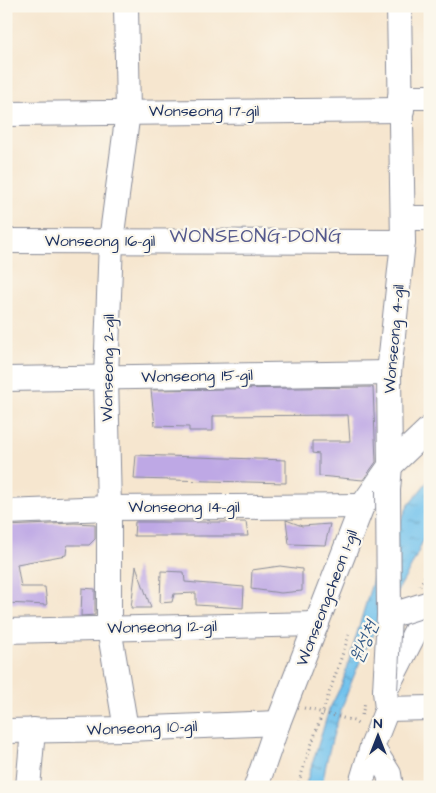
<svg xmlns="http://www.w3.org/2000/svg" width="436" height="793" viewBox="0 0 436 793" font-family="'Architects Daughter','Poor Story',sans-serif">
  <style>
    .water { fill: url(#water-ripples); stroke: #4678a6 }
    .building { fill: #bea8e5 }
    .lines { fill: none; stroke-linecap: round; stroke-linejoin: round }
    .minor-casing { stroke: #888a96; stroke-width: 26 }
    .path { stroke: #888a96; stroke-width: 3; stroke-dasharray: 1 4; stroke-linecap: butt }
    .minor { stroke: #fff; stroke-width: 24 }
    .minor-bridge-casing { stroke: #888a96; stroke-width: 26; stroke-linecap: butt }
    .minor-bridge { stroke: #fff; stroke-width: 24 }
    .labels { text-anchor: middle; dominant-baseline: central; stroke-width: 4.5; stroke-linejoin: round; paint-order: stroke }
    .street-label { font-size: 16px; fill: #1b2f5e; stroke: #fbf7ec }
    .water-label { font-size: 18px; font-style: italic; fill: #355b89; stroke: #fbf7ec }
    .quarter-label { font-size: 19px; letter-spacing: 1px; fill: #54598d; stroke: #fbf7ec }
  </style>
  <defs>
    <pattern id="water-ripples" width="26" height="14" patternUnits="userSpaceOnUse" patternTransform="scale(1.25)"><rect width="26" height="14" fill="#71c2ed"/><path d="M2 4q2-2 4 0t4 0M15 11q2-2 4 0t4 0" fill="none" stroke="#5c9ec3"/></pattern>
  </defs>
  <rect width="100%" height="100%" fill="#fbf7ec"/>
  <filter id="ink" filterUnits="userSpaceOnUse"><feTurbulence type="fractalNoise" baseFrequency=".02" numOctaves="2"/><feDisplacementMap in="SourceGraphic" scale="10" xChannelSelector="R" yChannelSelector="G"/><feConvolveMatrix kernelMatrix="1 2 1 2 8 2 1 2 1" color-interpolation-filters="sRGB"/></filter>
  <filter id="wash" filterUnits="userSpaceOnUse"><feTurbulence type="fractalNoise" baseFrequency=".0096" numOctaves="4" result="noise"/><feDisplacementMap in="SourceGraphic" scale="20" xChannelSelector="R" yChannelSelector="G"/><feGaussianBlur stdDeviation="1.12" result="paint"/><feColorMatrix in="noise" values="0 0 0 0 0 0 0 0 0 0 0 0 0 0 0 0 0 1.4 0 .05"/><feComposite in="paint" operator="in"/></filter>
  <g filter="url(#wash)">
    <rect width="100%" height="100%" fill="#f6e6cf"/>
    <path class="water" d="M430 478C430 491 432 507 429 520 420 560 393 596 374 632 351 677 329 737 322 787H305L329 710 342 684 376 569 408 506Z"/>
    <g id="blocks">
      <g class="building">
        <polygon points="373,387 376,462 363,480 319,476 319,454 312,453 312,441 350,441 348,415 213,416 213,431 189,431 189,427 155,426 151,390"/>
        <polygon points="136,455 286,460 286,483 134,479"/>
        <polygon points="286,520 302,526 330,524 325,545 289,544"/>
        <polygon points="135,522 246,522 248,536 134,536"/>
        <polygon points="74,523 95,524 95,539 89,545 67,545 66,555 17,564 21,587 45,587 47,605 6,603 6,526"/>
        <polygon points="136,566 151,608 131,608"/>
        <polygon points="280,566 302,569 302,591 281,593 251,589 252,570"/>
        <polygon points="161,571 184,572 185,582 244,587 243,608 196,605 196,593 174,594 172,602 160,603"/>
        <polygon points="82,588 95,589 95,615 81,616"/>
      </g>
    </g>
  </g>
  <g filter="url(#ink)">
    <use href="#blocks" fill-opacity="0" stroke="#888a96" stroke-width="1"/>
    <g class="lines">
      <defs>
        <g id="minor">
          <polyline points="400,97 430,97"/>
          <polyline points="6,114 402,110"/>
          <polyline points="404,218 430,218"/>
          <polyline points="6,241 403,242"/>
          <polyline points="6,379 389,373"/>
          <polyline points="388,490 390,466 389,373 403,242 399,6"/>
          <polyline points="6,512 109,508 362,506"/>
          <polyline points="6,631 317,624"/>
          <polyline points="387,709 430,708"/>
          <polyline points="126,729 109,628 109,508 106,377 111,241 128,112 126,6"/>
          <polyline points="6,731 126,729 278,723"/>
          <polyline points="372,747 389,774 391,787"/>
          <polyline points="28,787 33,730"/>
          <polyline points="256,787 278,723 362,506 390,466 430,428"/>
          <polyline points="360,787 372,747 387,709 385,691 430,603"/>
        </g>
      </defs>
      <use href="#minor" class="minor-casing"/>
      <g class="path">
        <polyline points="420,586 424,578 430,555"/>
        <polyline points="304,708 354,721 359,725"/>
        <polyline points="362,715 365,702"/>
        <polyline points="297,787 349,635"/>
      </g>
      <use href="#minor" class="minor"/>
      <defs>
        <g id="minor-bridge">
          <polyline points="389,616 430,603"/>
          <polyline points="385,691 389,616 388,490"/>
        </g>
      </defs>
      <use href="#minor-bridge" class="minor-bridge-casing"/>
      <use href="#minor-bridge" class="minor-bridge"/>
    </g>
  </g>
  <g class="labels">
    <g class="street-label">
      <text x="204" y="111">Wonseong 17-gil</text>
      <text x="100" y="241">Wonseong 16-gil</text>
      <text transform="translate(394 339) rotate(-85)">Wonseong 4-gil</text>
      <text transform="translate(108 368) rotate(-89)">Wonseong 2-gil</text>
      <text transform="translate(197 376) rotate(-1)">Wonseong 15-gil</text>
      <text x="184" y="507">Wonseong 14-gil</text>
      <text transform="translate(327 598) rotate(-69)">Wonseongcheon 1-gil</text>
      <text transform="translate(162 627) rotate(-1)">Wonseong 12-gil</text>
      <text transform="translate(142 728) rotate(-2)">Wonseong 10-gil</text>
    </g>
    <g class="water-label">
      <text transform="translate(364 642) rotate(-66)">원성천</text>
    </g>
    <g class="quarter-label">
      <text x="256" y="236">WONSEONG-DONG</text>
    </g>
  </g>
  <rect width="436" height="793" fill="none" stroke="#fbf7ec" stroke-width="25"/>
  <g transform="translate(378 736)" stroke="#fbf7ec" stroke-width="4" paint-order="stroke">
  <path d="M0-4L9 19L0 12L-9 19Z" fill="#1b2f5e"/>
  <text y="-8" font-size="14" font-weight="bold" text-anchor="middle" fill="#1b2f5e">N</text>
  </g>
</svg>
